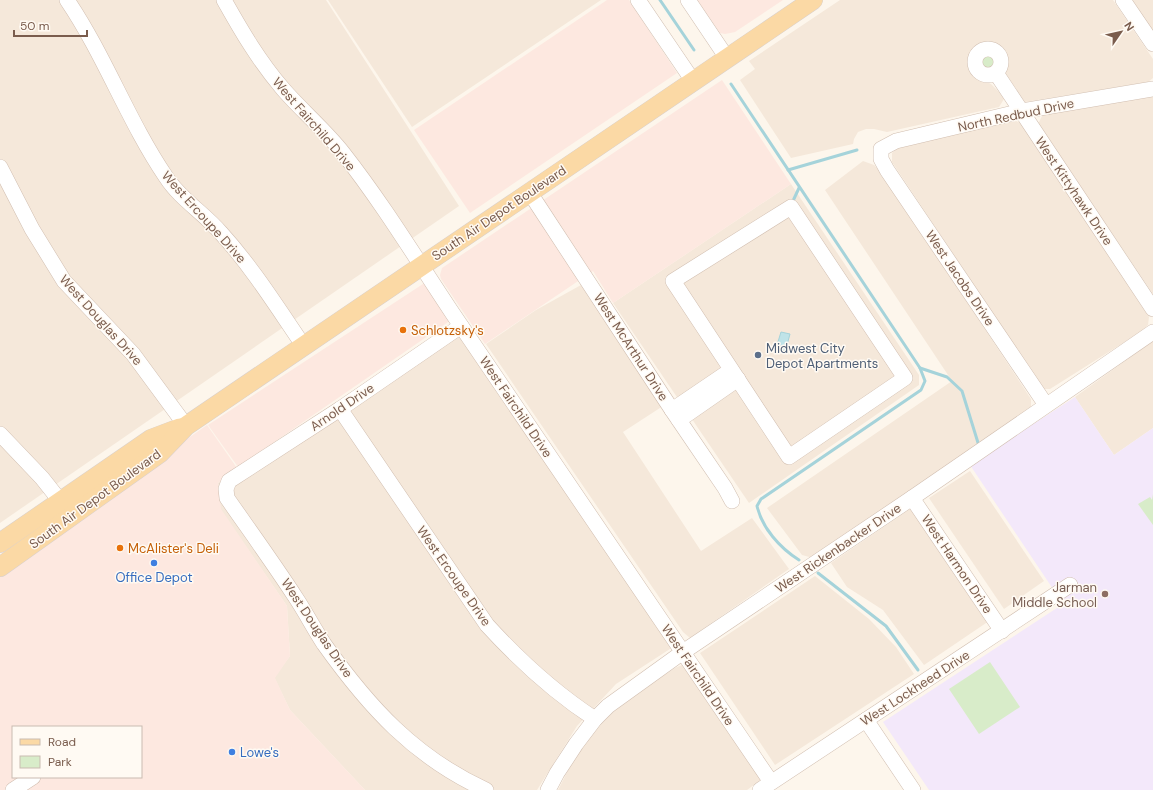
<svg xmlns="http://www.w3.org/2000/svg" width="1153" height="790" viewBox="0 0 1153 790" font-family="'DM Sans',sans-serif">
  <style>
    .residential { fill: #f5e8da }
    .commercial { fill: #fde8e0; fill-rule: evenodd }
    .education { fill: #f3e8fa }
    .green { fill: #d8ecc9 }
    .water { fill: #bfe3e8; stroke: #a5d3da }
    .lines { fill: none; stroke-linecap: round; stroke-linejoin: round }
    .stream { stroke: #a5d3da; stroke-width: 3 }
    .minor-casing { stroke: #d1beb0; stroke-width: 16 }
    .major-casing { stroke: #dad1cd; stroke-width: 20 }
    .minor { stroke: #fff; stroke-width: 15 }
    .major { stroke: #fbd9a5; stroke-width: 19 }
    .food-dot { fill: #e8710a; stroke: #fffaf3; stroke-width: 1.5 }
    .service-dot { fill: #5c6f8a; stroke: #fffaf3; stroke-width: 1.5 }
    .shop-dot { fill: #3f7fe0; stroke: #fffaf3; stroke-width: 1.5 }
    .education-dot { fill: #8d6e63; stroke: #fffaf3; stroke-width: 1.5 }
    .labels { text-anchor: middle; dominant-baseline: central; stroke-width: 3; stroke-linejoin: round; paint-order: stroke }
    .street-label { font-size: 13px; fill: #7a5c4d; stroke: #fffaf3 }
    .food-label { font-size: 13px; fill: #c56008; stroke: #fffaf3; text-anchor: start }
    .service-label { font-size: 13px; fill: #4e5e75; stroke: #fffaf3; text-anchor: start }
    .shop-label { font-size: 13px; fill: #366cbe; stroke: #fffaf3 }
    .education-label { font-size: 13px; fill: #785e54; stroke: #fffaf3; text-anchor: end }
  </style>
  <rect width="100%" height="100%" fill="#fdf6ec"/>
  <g class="residential">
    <polygon points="0,0 326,0 459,206 0,523"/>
    <polygon points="328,0 601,0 412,127"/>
    <polygon points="840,0 1113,0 1153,59 1153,78 1148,82 1025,102 1006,74 1005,56 999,45 988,41 978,45 970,54 969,64 974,75 991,84 999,92 1004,99 999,107 887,132 874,129 866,129 858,132 854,139 853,144 791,158 740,80 755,69 749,61"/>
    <polygon points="1129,0 1153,0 1153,36"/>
    <polygon points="1153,95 1153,294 1038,124 1044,112"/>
    <polygon points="1012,119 1022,124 1149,317 1148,325 1142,331 1050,389 1043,389 892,162 892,153 899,147"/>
    <polygon points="863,161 874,165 881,172 1031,399 1031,408 813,558 802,555 767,508 952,381 825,190"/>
    <polygon points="791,184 919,375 919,385 749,503 613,303"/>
    <polygon points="581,285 663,406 623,432 701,551 752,518 789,569 690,638 683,632 486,344 536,310"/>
    <polygon points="458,334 673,647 616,684 577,726 537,790 365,790 290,710 274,677 290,656 287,606 220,509 218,483 227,475"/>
    <polygon points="1153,341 1153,428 1114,455 1075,397"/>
    <polygon points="970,471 1044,581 1004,609 929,498"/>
    <polygon points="910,509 989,621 924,665 883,610 847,587 831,563"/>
    <polygon points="815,576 869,619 896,647 914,674 775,765 700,653"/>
    <polygon points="684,664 762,779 747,790 558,790 573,761 592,734 613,712 643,689 675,668"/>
  </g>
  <g class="commercial">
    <polygon points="607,0 629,0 677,73 470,213 414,130"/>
    <polygon points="697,0 783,0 735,32 725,34 720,33"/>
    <polygon points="722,80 791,184 613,303 593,271 485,344 441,279 440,275 442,268"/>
    <polygon points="426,282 451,320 238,467 208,425"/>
    <path d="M207 425 237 468 218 483 221 509 287 606 290 656 275 678 290 710 365 790H0V570ZM13 727H141V777H13Z"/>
  </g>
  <polygon class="education" points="1075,397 1114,455 1153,428 1153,790 929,790 883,722 1063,604 970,465"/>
  <g class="green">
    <circle cx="988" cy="62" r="8"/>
    <polygon points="1153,494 1153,525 1138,504 1150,497 1152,500"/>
    <polygon points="990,662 1020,707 979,734 949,689"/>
  </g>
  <polygon class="water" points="781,332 790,334 787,345 790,349 785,352 777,345"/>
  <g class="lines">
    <g class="stream">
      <polyline points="660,0 694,50"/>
      <path d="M731 84 920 368 925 381 921 390 761 499 757 506C762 528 780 548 799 560"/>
      <polyline points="788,170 857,150"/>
      <polyline points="792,203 799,188"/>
      <polyline points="920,368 947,377 962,391 979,446"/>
      <polyline points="818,573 886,626 918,670"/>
    </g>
    <defs>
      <g id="minor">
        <path d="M67 0C105 56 128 121 166 177 180 199 204 213 221 233 252 267 277 307 303 345"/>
        <path d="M224 0C242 32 259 61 283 89 302 111 325 130 343 153 383 204 417 260 453 314L771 782"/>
        <polyline points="638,0 693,81"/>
        <polyline points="688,0 727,58"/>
        <polyline points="1123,0 1153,44"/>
        <circle cx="988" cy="62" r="13"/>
        <polyline points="996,73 1153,309"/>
        <polyline points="0,167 32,229 64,281 133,354 186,426"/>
        <polyline points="530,193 672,410 725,488 732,501"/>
        <polygon points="791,207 905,378 789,457 673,281"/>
        <path d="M461 326 340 409 229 481 226 489 227 498C250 531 274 564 296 598 306 613 314 629 324 644 369 707 414 757 486 790"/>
        <polyline points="1046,405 887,170 881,159 881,149 896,141 1022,111 1153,89"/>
        <path d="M340 409 487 625C519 660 555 693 595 719"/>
        <polyline points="672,410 731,370"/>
        <polyline points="679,420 738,379"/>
        <polyline points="0,434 42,478 61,502"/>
        <polyline points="912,498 1002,631"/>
        <polyline points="866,720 913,790"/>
        <polyline points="13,790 33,777"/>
        <polyline points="548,790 557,773 576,744 595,719 608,706 683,652 912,498 1153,332"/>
        <polyline points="760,790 1070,585"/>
      </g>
      <g id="major">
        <polyline points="0,543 151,439 180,428"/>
        <polyline points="0,567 160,453 186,426 813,0"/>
      </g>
    </defs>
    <use href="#minor" class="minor-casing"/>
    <use href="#major" class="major-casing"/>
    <use href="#minor" class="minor"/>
    <use href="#major" class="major"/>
  </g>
  <g class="food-dot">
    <circle cx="403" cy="330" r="4"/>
    <circle cx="120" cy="548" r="4"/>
  </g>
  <circle class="service-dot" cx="758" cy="355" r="4"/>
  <g class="shop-dot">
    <circle cx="154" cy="563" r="4"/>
    <circle cx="232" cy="752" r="4"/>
  </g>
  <circle class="education-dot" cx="1105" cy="594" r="4"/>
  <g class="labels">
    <g class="street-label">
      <text transform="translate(1016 115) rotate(-12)">North Redbud Drive</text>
      <text transform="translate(314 124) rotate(49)">West Fairchild Drive</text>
      <text transform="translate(1074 191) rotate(56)">West Kittyhawk Drive</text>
      <text transform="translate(499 213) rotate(-34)">South Air Depot Boulevard</text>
      <text transform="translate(204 217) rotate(48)">West Ercoupe Drive</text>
      <text transform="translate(960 278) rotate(56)">West Jacobs Drive</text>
      <text transform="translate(101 320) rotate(48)">West Douglas Drive</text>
      <text transform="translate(631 347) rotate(57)">West McArthur Drive</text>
      <text transform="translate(342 407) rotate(-34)">Arnold Drive</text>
      <text transform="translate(516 407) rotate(56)">West Fairchild Drive</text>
      <text transform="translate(95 499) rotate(-36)">South Air Depot Boulevard</text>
      <text transform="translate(838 548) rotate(-34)">West Rickenbacker Drive</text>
      <text transform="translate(957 564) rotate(56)">West Harmon Drive</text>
      <text transform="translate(454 576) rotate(55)">West Ercoupe Drive</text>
      <text transform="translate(317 628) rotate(56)">West Douglas Drive</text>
      <text transform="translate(698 675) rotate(56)">West Fairchild Drive</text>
      <text transform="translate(915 688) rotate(-33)">West Lockheed Drive</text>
    </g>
    <g class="food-label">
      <text x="411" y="330">Schlotzsky's</text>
      <text x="128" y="548">McAlister's Deli</text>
    </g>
    <g class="service-label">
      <text x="766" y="348">Midwest City<tspan x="766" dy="15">Depot Apartments</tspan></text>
    </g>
    <g class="shop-label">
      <text x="154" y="577">Office Depot</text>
      <text x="240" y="752" text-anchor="start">Lowe's</text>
    </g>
    <g class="education-label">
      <text x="1097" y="587">Jarman<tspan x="1097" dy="15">Middle School</tspan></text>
    </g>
  </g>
  <rect x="12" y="726" width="130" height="52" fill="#fffaf3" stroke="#cabbb1"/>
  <rect x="20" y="739" width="20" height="6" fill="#fbd9a5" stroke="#cabbb1"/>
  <text x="48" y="746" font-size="12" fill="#7a5c4d">Road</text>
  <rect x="20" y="756" width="20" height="12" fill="#d8ecc9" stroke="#cabbb1"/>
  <text x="48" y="766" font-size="12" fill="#7a5c4d">Park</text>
  <g transform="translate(1121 32) rotate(56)" stroke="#fffaf3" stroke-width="3" paint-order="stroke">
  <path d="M0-3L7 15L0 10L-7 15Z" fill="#7a5c4d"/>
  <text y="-6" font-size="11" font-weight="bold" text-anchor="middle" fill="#7a5c4d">N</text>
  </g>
  <path d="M14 30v6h73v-6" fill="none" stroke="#7a5c4d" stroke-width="2"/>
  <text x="20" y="30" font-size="12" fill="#7a5c4d" stroke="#fffaf3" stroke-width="3" paint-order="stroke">50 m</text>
</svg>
